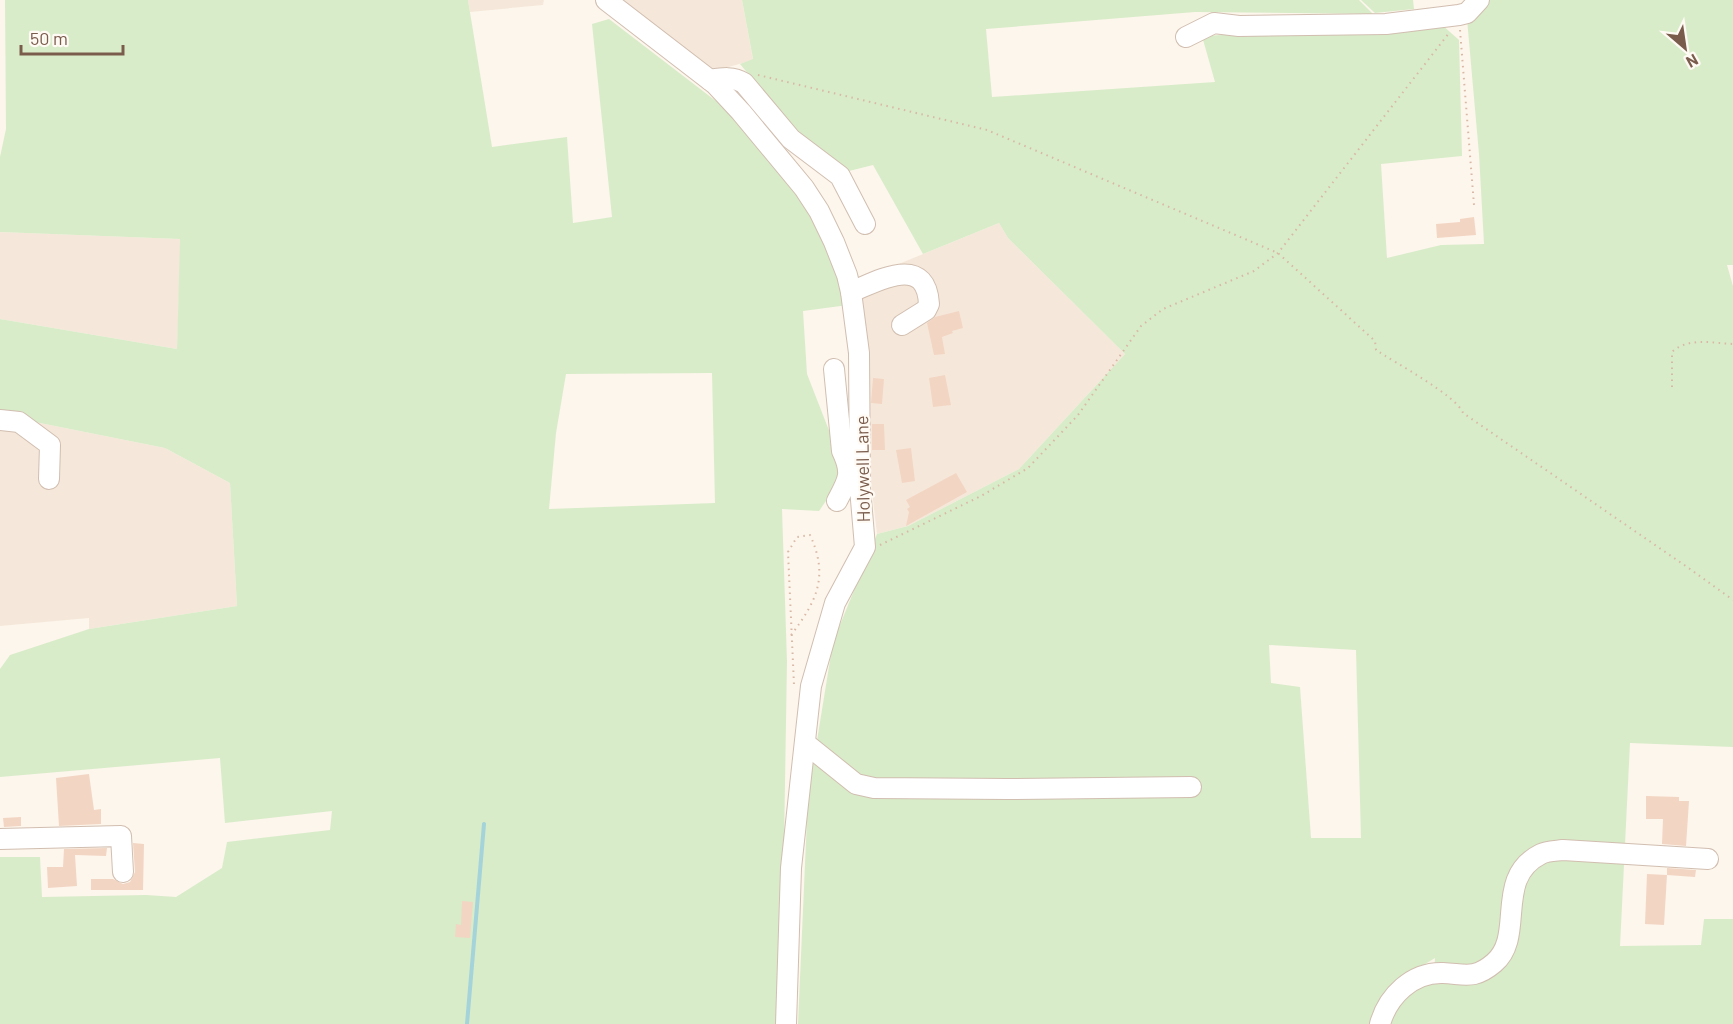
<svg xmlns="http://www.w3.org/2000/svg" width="1733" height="1024" viewBox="0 0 1733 1024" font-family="Barlow,sans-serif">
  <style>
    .residential { fill: #f5e8da }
    .green { fill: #d8ecc9; fill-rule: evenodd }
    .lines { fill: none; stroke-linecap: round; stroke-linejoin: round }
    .stream { stroke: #a5d3da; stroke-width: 4 }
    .building { fill: #f3d5c3 }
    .minor-casing { stroke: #d1beb0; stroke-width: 22 }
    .path { stroke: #d9b8a5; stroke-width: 2; stroke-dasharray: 1.5 4.5; stroke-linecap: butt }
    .minor { stroke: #fff; stroke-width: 20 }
    .labels { text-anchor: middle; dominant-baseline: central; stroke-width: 4.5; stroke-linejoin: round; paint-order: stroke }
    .street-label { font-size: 18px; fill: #7a5c4d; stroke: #fffaf3 }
  </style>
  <rect width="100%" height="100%" fill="#fdf6ec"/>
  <g class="residential">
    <polygon points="468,0 544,0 543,5 470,12"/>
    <polygon points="618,0 742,0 753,60 715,71"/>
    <polygon points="999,223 1008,238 1125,354 1019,469 908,526 877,534 866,441 857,281"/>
    <polygon points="0,232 181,239 177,349 0,319"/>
    <polygon points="0,415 165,448 230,483 237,606 89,629 89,618 0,626"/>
  </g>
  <g class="green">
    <path d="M5 0H468L492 147 567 137 573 223 612 217 592 24 609 19 725 108 803 195 830 247 848 305 803 311 807 374 837 451 841 479 819 511 782 509 787 662 781 1024H0V857H40L42 897 146 895 176 897 222 868 227 842 330 830 332 811 225 823 220 758 0 777V669L10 655 89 629 237 606 230 483 165 448 0 415V319L177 349 180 239 0 232V157L6 129ZM712 373 715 503 549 509 556 433 566 374Z"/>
    <path d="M742 0H1359L1373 14 1195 12 986 29 992 97 1215 82 1202 36 1441 24 1459 40 1462 156 1381 164 1387 258 1441 245 1484 244 1479 154 1467 19 1484 0H1733V265H1727L1733 286V747L1630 743 1620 946 1701 945 1704 919H1733V1024H1391C1391 1002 1417 987 1434 978L1435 958 1392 984 1370 1024H798L808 796 833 642 877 534 908 526 1019 469 1125 354 1008 238 999 223 923 254 873 165 849 171 799 134 740 64 753 59ZM1269 645 1356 650 1361 838H1311L1300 687 1271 683Z"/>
    <polygon points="1361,0 1413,0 1414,9 1375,13"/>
  </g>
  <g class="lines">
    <polyline class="stream" points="467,1024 484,824"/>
  </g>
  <g class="building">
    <polygon points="1474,217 1476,235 1437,238 1436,224 1460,222 1460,219"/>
    <polygon points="959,311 963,328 952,331 953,333 942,337 945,354 934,355 927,323 935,317"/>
    <polygon points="945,375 951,405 933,407 929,378"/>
    <polygon points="873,378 884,379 882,404 871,403"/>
    <polygon points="872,424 884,424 885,450 872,450"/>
    <polygon points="911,448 915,481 902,483 896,450"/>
    <polygon points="956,473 967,492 906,526 909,512 907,509 910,507 906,500"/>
    <polygon points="89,774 94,810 101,809 101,824 59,826 56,778"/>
    <polygon points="1646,796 1679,797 1679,801 1689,801 1686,846 1662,844 1663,819 1646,819"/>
    <polygon points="21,817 21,826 4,827 3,818"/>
    <polygon points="133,843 144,844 143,890 91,890 91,879 113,879 123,884 130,882 135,872"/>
    <polygon points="107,848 106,856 75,855 77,886 48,888 47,867 63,867 64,849"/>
    <polygon points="1667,868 1696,870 1695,877 1667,875"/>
    <polygon points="1647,874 1667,875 1664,925 1645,924"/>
    <polygon points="462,901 473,902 470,938 455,937 456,924 461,925"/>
  </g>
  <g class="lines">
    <defs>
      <g id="minor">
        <polyline points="606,0 715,84 741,112 804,188 819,211 834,242 847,275 851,292 859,353 860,488 865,547 835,603 811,686 791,868 786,1024"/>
        <polyline points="1186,37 1214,23 1239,26 1386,24 1459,15 1467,13 1479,0"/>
        <path d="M710 80C722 78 733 76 744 83L791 139 840 176 865 224"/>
        <path d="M851 292C878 281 926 253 929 304L926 310 902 325"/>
        <path d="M834 369 842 451C853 474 848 480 837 501"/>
        <polyline points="0,420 19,422 50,445 49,479"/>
        <polyline points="805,743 856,784 874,788 1007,789 1191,787"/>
        <polyline points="0,839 121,836 123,872"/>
        <path d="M1380 1024C1388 996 1412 972 1443 973 1465 974 1474 980 1494 963 1526 936 1493 878 1541 854 1547 851 1556 851 1563 850L1708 859"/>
      </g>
    </defs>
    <use href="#minor" class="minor-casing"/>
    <g class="path">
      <polyline points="1460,30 1474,205"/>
      <path d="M758 75 987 130 1278 253 1375 341 1376 350C1394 362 1457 396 1463 413L1690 569 1733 600"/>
      <path d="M1672 387V352C1688 337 1712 343 1733 344"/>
      <polyline points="880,545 981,496 1028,468 1078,415 1141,326 1163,309 1254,271 1278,253 1449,33"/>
      <path d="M791 635C817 601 829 576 810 535L797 537 788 552 794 685"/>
    </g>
    <use href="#minor" class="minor"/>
  </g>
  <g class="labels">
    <g class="street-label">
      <text transform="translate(862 469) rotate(-91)">Holywell Lane</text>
    </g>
  </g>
  <g transform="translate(1685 48) rotate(151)" stroke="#fffaf3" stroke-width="4.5" paint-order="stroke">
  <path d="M0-4.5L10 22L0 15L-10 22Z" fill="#7a5c4d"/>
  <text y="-9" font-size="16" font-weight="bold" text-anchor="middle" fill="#7a5c4d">N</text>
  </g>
  <path d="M21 45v9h102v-9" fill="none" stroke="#7a5c4d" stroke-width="3"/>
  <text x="30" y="45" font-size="18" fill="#7a5c4d" stroke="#fffaf3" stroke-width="4.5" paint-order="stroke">50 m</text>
</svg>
